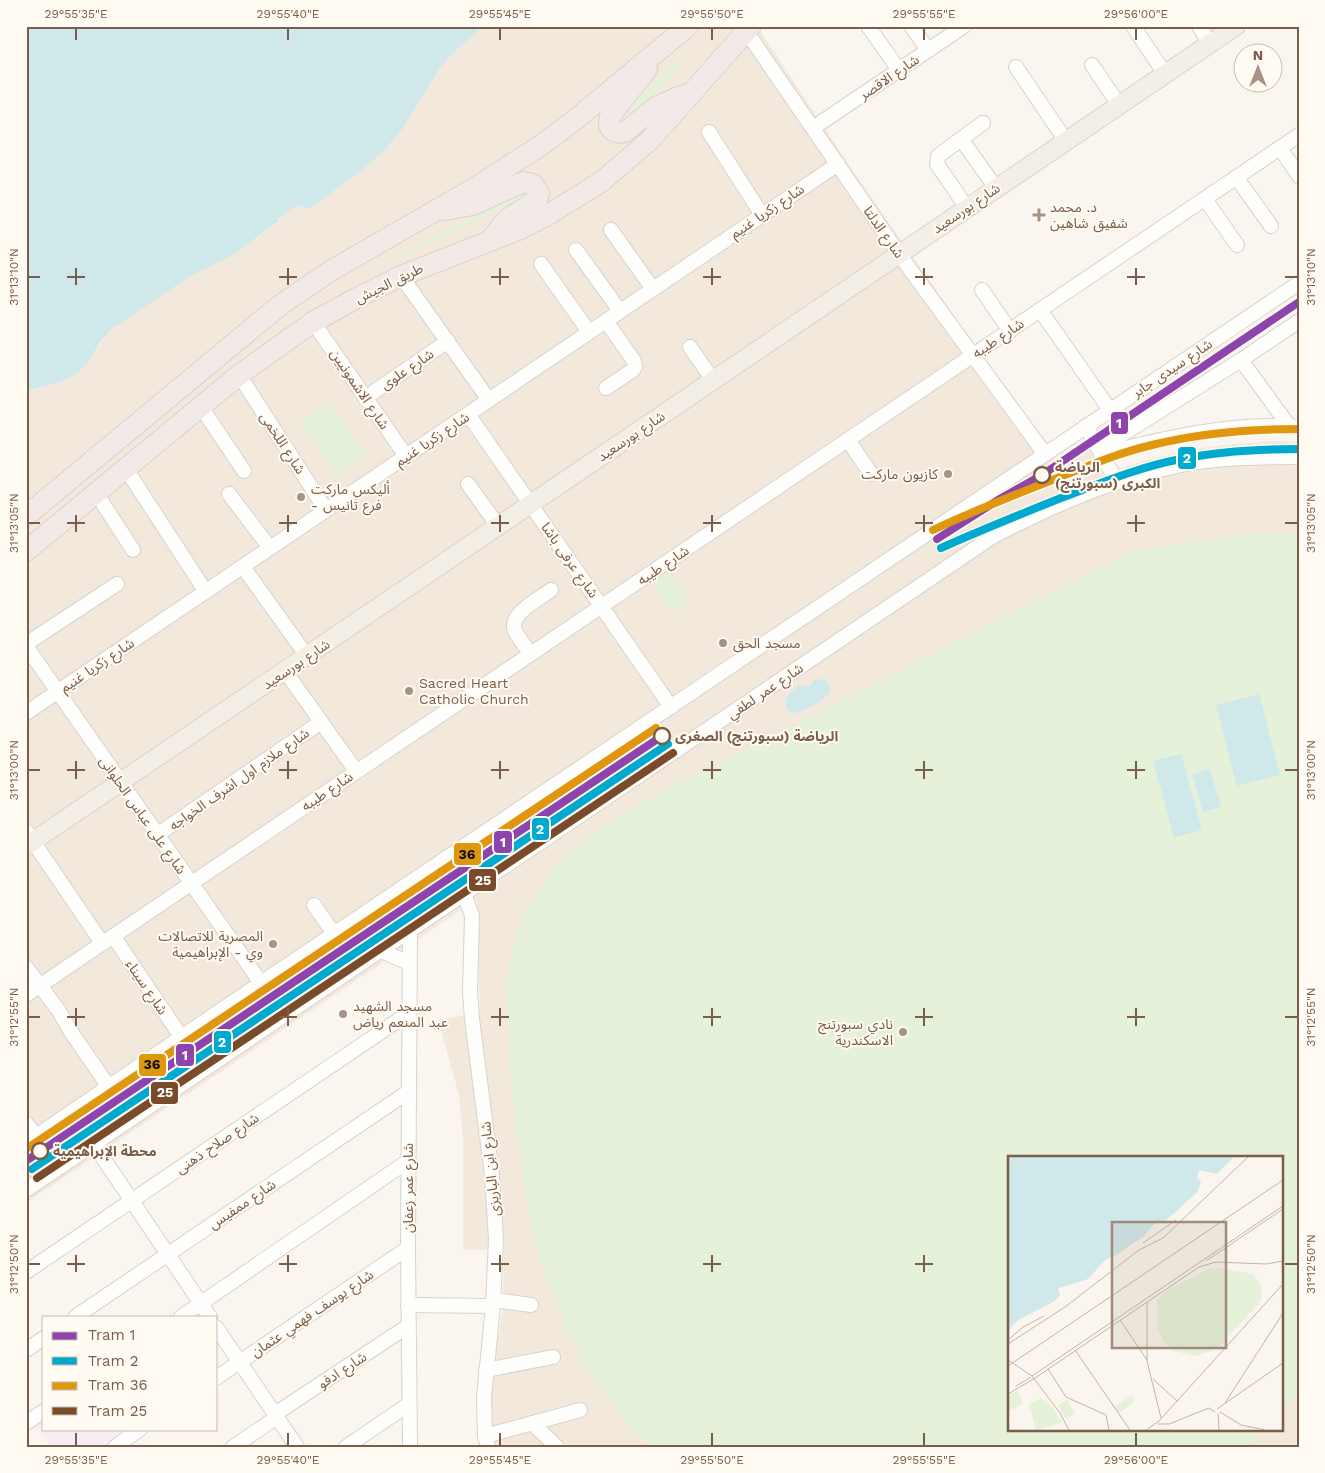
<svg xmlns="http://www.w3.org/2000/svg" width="1325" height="1473" viewBox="0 0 1325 1473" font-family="'Work Sans','Noto Sans Arabic',sans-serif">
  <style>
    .residential { fill: #f3e8dc; fill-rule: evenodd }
    .education { fill: #f6edf5 }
    .green { fill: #e6f1d9 }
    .water { fill: #cfe8ea }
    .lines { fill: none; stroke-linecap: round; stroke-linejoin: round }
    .minor-casing { stroke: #d9d2cc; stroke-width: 16 }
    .major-casing { stroke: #dbd1ca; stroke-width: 20 }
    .highway-casing { stroke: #dbd1ca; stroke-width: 22 }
    .minor { stroke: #fefefc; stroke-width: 14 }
    .major { stroke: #f4efe6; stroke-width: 18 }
    .highway { stroke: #f2eae6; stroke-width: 20 }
    .tram-1-casing { stroke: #fffaf2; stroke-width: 11 }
    .tram-2-casing { stroke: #fffaf2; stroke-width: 11 }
    .tram-3-casing { stroke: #fffaf2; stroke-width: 11 }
    .tram-4-casing { stroke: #fffaf2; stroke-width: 11 }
    .tram-1 { stroke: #8e44ad; stroke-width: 8 }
    .tram-2 { stroke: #00a9ce; stroke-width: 8 }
    .tram-3 { stroke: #de970f; stroke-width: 8 }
    .tram-4 { stroke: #7a4b2a; stroke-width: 8 }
    .ticks { fill: none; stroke: #7b5d4b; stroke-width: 2 }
    .poi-dot { fill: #a79284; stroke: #fffaf2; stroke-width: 2 }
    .stop-dot { fill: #fffaf2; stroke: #7b5d4b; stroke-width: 2.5 }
    .labels { text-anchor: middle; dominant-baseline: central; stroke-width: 4; stroke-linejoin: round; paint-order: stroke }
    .street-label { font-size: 14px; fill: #7b5d4b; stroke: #fffaf2 }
    .poi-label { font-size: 14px; fill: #7b5d4b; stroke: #fffaf2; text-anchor: start }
    .stop-label { font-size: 14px; font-weight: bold; fill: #7b5d4b; stroke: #fffaf2; text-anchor: start }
    .inset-road { fill: none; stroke: #c3b3a8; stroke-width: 1 }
    .view { fill: #a08a7b; fill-opacity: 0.15; stroke: #a08a7b; stroke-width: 2.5 }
    .inset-edge { fill: none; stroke: #7b5d4b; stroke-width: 2.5 }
    .line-badge { stroke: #fffaf2; stroke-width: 2 }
    .badge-label { font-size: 14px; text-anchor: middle; font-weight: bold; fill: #fff }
    .pale-badge-label { font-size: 14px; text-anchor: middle; font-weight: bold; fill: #111 }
    .neatline { fill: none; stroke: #7b5d4b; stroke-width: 2 }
    .ticks-label { font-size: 12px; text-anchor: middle; fill: #7b5d4b }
  </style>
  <rect width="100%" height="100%" fill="#faf5ee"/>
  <path class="residential" d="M483 26H757L851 168 1055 461 1092 444 1108 472 1147 460 1192 449 1235 444 1275 441 1299 442V1447H496L490 1409 491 1381 503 1309 504 1250H463V1138L459 1095 438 1020 480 1013 477 899 26 1203V391L61 382 76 374 88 363 106 335 119 324 189 277 233 255 279 222 277 219 298 205 305 208 314 206 365 168 394 140 440 68 451 55ZM1009 1157H1281V1429H1009Z"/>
  <polygon class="education" points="44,1421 44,1429 133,1429 107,1447 51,1447 37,1426"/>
  <g class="green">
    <polygon points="679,59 683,64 626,123 621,121 621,116"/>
    <polygon points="520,190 527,192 528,194 524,199 364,274"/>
    <polygon points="328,401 366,454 337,474 300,421"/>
    <polygon points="1256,533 1299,534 1299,1393 1281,1411 1281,1157 1009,1157 1009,1429 1265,1429 1248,1447 651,1447 620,1416 581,1360 540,1261 525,1192 511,1087 505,978 523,913 560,859 635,806 1136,550"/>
    <polygon points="667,567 690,600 672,613 650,579"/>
  </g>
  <g class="water">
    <polygon points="26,26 483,26 451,55 440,68 402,129 385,150 365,168 311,208 305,208 298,205 277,219 279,221 233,255 189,277 112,329 101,341 88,363 76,374 61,382 26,391"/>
    <path d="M821 679 827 682C829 685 831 689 829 693 827 699 801 713 795 713 786 713 783 701 788 695 788 694 798 687 800 685L805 687 810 686 815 680Z"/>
    <polygon points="1259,694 1280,775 1237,786 1216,705"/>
    <polygon points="1181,754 1202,830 1174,837 1153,761"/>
    <polygon points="1210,769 1221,807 1203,812 1192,774"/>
  </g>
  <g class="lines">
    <defs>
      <g id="minor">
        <polyline points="868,26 899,70"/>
        <polyline points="911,26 928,50"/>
        <polyline points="1133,26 1165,74"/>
        <polyline points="1199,26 1210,44"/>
        <polyline points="746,31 899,254 1045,454"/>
        <polyline points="1092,65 1119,105"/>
        <polyline points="1016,67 1066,141"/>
        <polyline points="813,128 964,26"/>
        <polyline points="709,132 762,215"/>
        <polyline points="961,139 996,188"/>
        <polyline points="1280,148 1299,176"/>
        <polyline points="1236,177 1271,226"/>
        <polyline points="1205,199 1237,245"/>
        <polyline points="967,208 937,164 938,156 983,123"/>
        <polyline points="611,230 653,289"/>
        <polyline points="576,250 620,311"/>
        <polyline points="541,264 589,332"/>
        <polyline points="401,276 489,400"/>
        <polyline points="982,290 1010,331"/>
        <polyline points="1040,310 1110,410"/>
        <polyline points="606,321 634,361 635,366 633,370 606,388"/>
        <polyline points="313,322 406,456"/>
        <polyline points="690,347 713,380"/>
        <polyline points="1241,360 1289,426"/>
        <polyline points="239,375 326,510"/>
        <polyline points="365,398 448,341"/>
        <polyline points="201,407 244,471"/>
        <polyline points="468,414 671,707"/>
        <polyline points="1086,426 1117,482"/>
        <polyline points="848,440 871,474"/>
        <polyline points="1099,449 1241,360 1299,321"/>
        <path d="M1101 454C1165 438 1233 422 1299 427"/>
        <polyline points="126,469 206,592"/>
        <polyline points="468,484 498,526"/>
        <polyline points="96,493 133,550"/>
        <polyline points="229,494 270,548"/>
        <polyline points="243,567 307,656"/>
        <polyline points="26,644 117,584"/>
        <polyline points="26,646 261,983"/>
        <path d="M531 654C526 647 519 639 515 631 508 614 539 599 551 590"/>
        <polyline points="285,671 356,771"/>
        <polyline points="26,713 838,164"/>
        <polyline points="26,831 102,943"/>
        <polyline points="157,835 321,722"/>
        <polyline points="464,893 472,916 470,992 472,1019 492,1175 496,1239 493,1306 484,1397 485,1436 488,1447"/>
        <polyline points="314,905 334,934"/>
        <polyline points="113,936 182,1038"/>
        <polyline points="379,950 409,963"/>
        <polyline points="26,967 59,1011 71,1032 109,1087"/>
        <polyline points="26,995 1299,135"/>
        <polyline points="72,1112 210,1317"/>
        <polyline points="26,1123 36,1136"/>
        <polyline points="26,1143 261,983 1299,283"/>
        <path d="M26 1190 992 537C1061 501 1137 468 1215 460 1243 457 1271 457 1299 457"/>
        <polyline points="26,1272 409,1013"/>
        <polyline points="494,1300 531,1305"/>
        <polyline points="408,1305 493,1306"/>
        <polyline points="75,1317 408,1092"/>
        <polyline points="181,1317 408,1161"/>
        <polyline points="216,1327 297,1447"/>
        <polyline points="26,1350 44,1338"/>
        <polyline points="486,1370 553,1357"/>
        <polyline points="216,1378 408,1248"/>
        <polyline points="275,1414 408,1326"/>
        <polyline points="26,1423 44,1411"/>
        <polyline points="532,1423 557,1447"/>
        <polyline points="485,1436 580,1410"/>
        <polyline points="115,1447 140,1429"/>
        <polyline points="233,1447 277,1417"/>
        <polyline points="346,1447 409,1404"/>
        <polyline points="410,1447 408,1248 410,929"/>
      </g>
      <polyline id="major" points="26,846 1236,26"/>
      <g id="highway">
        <path d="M647 69 610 116 609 125C612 132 618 134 625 132L656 107 678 97 692 93"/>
        <polyline points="445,210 473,205 523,182 533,184 539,193 537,200 506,220 491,239"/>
        <polyline points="26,516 279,306 332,270 473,189 543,144 576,119 688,26"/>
        <polyline points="26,551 239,375 313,322 355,299 401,276 518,230 546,216 601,182 649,141 751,26"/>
      </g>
    </defs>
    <use href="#minor" class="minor-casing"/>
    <use href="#major" class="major-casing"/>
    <use href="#highway" class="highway-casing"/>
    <use href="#minor" class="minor"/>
    <use href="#major" class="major"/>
    <use href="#highway" class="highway"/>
    <defs>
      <g id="tram-1">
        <polyline points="937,539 998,500 1042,475 1299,302"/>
        <polyline points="26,1161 662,736"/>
      </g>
      <g id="tram-2">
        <path d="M941 548C981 530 1021 514 1061 498 1101 483 1139 467 1181 459 1220 451 1259 449 1299 449"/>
        <polyline points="32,1169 668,744"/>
      </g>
      <g id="tram-3">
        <path d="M933 530C973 511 1014 495 1055 479 1088 466 1118 453 1152 445 1200 433 1249 429 1299 429"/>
        <polyline points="26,1149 656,728"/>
      </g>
      <polyline id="tram-4" points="37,1178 673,753"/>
    </defs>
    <use href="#tram-1" class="tram-1-casing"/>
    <use href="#tram-2" class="tram-2-casing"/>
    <use href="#tram-3" class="tram-3-casing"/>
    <use href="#tram-4" class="tram-4-casing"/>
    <use href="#tram-1" class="tram-1"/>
    <use href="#tram-2" class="tram-2"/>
    <use href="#tram-3" class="tram-3"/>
    <use href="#tram-4" class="tram-4"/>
  </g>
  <path class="ticks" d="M76 28V40M288 28V40M500 28V40M712 28V40M924 28V40M1136 28V40M76 268V285M288 268V285M500 268V285M712 268V285M924 268V285M1136 268V285M28 277H40M67 277H85M279 277H297M491 277H509M703 277H721M915 277H933M1127 277H1145M1285 277H1298M76 515V532M288 515V532M500 515V532M712 515V532M924 515V532M1136 515V532M28 523H40M67 523H85M279 523H297M491 523H509M703 523H721M915 523H933M1127 523H1145M1285 523H1298M76 761V779M288 761V779M500 761V779M712 761V779M924 761V779M1136 761V779M28 770H40M67 770H85M279 770H297M491 770H509M703 770H721M915 770H933M1127 770H1145M1285 770H1298M76 1008V1026M288 1008V1026M500 1008V1026M712 1008V1026M924 1008V1026M1136 1008V1026M28 1017H40M67 1017H85M279 1017H297M491 1017H509M703 1017H721M915 1017H933M1127 1017H1145M1285 1017H1298M76 1255V1272M288 1255V1272M500 1255V1272M712 1255V1272M924 1255V1272M28 1264H40M67 1264H85M279 1264H297M491 1264H509M703 1264H721M915 1264H933M1285 1264H1298M76 1433V1446M288 1433V1446M500 1433V1446M712 1433V1446M924 1433V1446M1136 1433V1446"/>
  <g class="poi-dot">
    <path d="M1036.5 207.5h5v5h5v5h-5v5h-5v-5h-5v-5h5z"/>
    <circle cx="948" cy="474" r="5"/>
    <circle cx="301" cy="497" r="5"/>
    <circle cx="723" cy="643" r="5"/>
    <circle cx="409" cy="691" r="5"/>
    <circle cx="273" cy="944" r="5"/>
    <circle cx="343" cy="1014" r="5"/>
    <circle cx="903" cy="1032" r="5"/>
  </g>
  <g class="stop-dot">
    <circle cx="1042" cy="475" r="8"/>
    <circle cx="662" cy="736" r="8"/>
    <circle cx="40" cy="1151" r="8"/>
  </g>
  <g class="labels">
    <g class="street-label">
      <text transform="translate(889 77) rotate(-34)">شارع الاقصر</text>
      <text transform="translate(966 208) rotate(-34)">شارع بورسعيد</text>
      <text transform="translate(767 211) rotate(-34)">شارع زكريا غنيم</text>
      <text transform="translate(884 232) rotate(55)">شارع الدلتا</text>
      <text transform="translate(389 283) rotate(-26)">طريق الجيش</text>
      <text transform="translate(998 338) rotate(-34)">شارع طيبه</text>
      <text transform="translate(1172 368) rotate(-34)">شارع سيدى جابر</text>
      <text transform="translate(407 369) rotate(-34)">شارع علوى</text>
      <text transform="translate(360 389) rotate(56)">شارع الاشمونيين</text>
      <text transform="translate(631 436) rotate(-34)">شارع بورسعيد</text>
      <text transform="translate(432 439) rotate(-34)">شارع زكريا غنيم</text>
      <text transform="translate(283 443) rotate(57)">شارع اللخمى</text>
      <text transform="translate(570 560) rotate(55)">شارع عرفى باشا</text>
      <text transform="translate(663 565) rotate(-34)">شارع طيبه</text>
      <text transform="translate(296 664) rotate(-34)">شارع بورسعيد</text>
      <text transform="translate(97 665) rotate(-34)">شارع زكريا غنيم</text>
      <text transform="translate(765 691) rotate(-34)">شارع عمر لطفي</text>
      <text transform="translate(239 779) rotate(-35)">شارع ملازم اول اشرف الخواجه</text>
      <text transform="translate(327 791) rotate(-34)">شارع طيبه</text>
      <text transform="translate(143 815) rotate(55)">شارع على عباس الحلوانى</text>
      <text transform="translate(147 987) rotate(56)">شارع سيناء</text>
      <text transform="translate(217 1143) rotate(-34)">شارع صلاح ذهنى</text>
      <text transform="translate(490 1169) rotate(-96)">شارع ابن الباريزى</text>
      <text transform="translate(408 1188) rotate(-90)">شارع عمر زعفان</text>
      <text transform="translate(242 1204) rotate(-34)">شارع ممفيس</text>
      <text transform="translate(312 1313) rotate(-34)">شارع يوسف فهمي عثمان</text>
      <text transform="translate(342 1370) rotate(-33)">شارع ادفو</text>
    </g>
    <g class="poi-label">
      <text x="1050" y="207">د. محمد<tspan x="1050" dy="16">شفيق شاهين</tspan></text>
      <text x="938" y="474" text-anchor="end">كازيون ماركت</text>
      <text x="311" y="489">أليكس ماركت<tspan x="311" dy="16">- فرع تانيس</tspan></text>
      <text x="733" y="643">مسجد الحق</text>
      <text x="419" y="683">Sacred Heart<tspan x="419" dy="16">Catholic Church</tspan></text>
      <text x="263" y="936" text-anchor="end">المصرية للاتصالات<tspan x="263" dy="16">وي - الإبراهيمية</tspan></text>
      <text x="353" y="1006">مسجد الشهيد<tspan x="353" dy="16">عبد المنعم رياض</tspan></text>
      <text x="893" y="1024" text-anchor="end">نادي سبورتنج<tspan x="893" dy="16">الاسكندرية</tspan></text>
    </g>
    <g class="stop-label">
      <text x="1055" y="467">الرياضة<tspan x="1055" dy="16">(سبورتنج) الكبرى</tspan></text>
      <text x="675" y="736">الرياضة (سبورتنج) الصغرى</text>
      <text x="53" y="1151">محطة الإبراهيمية</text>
    </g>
  </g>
  <g transform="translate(1008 1156)">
    <rect width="275" height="275" fill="#faf5ee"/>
    <path d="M212 112 245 118 254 132 253 145 209 193 187 200 166 195 157 188 150 174 149 144 158 135 201 113ZM10 234 15 248 0 255V240ZM124 239 125 247 111 257 107 251ZM33 242 45 252 54 267 28 274 21 248ZM59 244 67 258 58 263 50 249Z" fill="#e6f1d9"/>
    <path d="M0 1H226L209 18 191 14 189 21 193 26 189 36 171 53 158 64 146 68 136 80 110 98 97 104 80 123 50 132 52 139 47 145 10 164 0 175Z" fill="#cfe8ea"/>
    <path class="inset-road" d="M135 87 168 64M198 105 275 53M139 146V205L153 262M112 164 139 204M0 184 15 171 36 160M0 188 57 151 131 94 155 82 240 1M67 194 122 274M0 204 24 220 275 50M0 210 275 24M40 213 58 241 98 259 101 274M24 220 52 257 61 274M27 222 191 111 208 106 258 108 275 105M145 223 169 245M8 230 23 221M0 238 27 222M217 247 275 157M209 253 275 207M212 256 233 269 257 274M210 257 211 274M150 268H161L201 252 207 256M138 274 151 265 275 128"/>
    <path class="view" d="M104 66H218V192H104Z"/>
    <rect width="275" height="275" class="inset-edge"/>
  </g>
  <g class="line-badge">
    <rect x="1110" y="411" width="19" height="24" rx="5" fill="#8e44ad"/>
    <rect x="1177" y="446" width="20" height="24" rx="5" fill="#00a9ce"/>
    <rect x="531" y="817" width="19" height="24" rx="5" fill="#00a9ce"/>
    <rect x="493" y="830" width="20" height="24" rx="5" fill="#8e44ad"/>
    <rect x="453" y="842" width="29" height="24" rx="5" fill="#de970f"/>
    <rect x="468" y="868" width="29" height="24" rx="5" fill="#7a4b2a"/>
    <rect x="213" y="1030" width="19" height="24" rx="5" fill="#00a9ce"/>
    <rect x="175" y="1043" width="20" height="24" rx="5" fill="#8e44ad"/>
    <rect x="138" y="1053" width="29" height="24" rx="5" fill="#de970f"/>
    <rect x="150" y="1081" width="29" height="24" rx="5" fill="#7a4b2a"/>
  </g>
  <g class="badge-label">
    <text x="1119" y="428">1</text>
    <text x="1187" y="463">2</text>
    <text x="540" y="834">2</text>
    <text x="503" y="847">1</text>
    <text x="483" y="885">25</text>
    <text x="222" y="1047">2</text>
    <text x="185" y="1060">1</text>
    <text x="165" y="1097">25</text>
  </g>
  <g class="pale-badge-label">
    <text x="467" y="859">36</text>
    <text x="152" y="1069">36</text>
  </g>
  <rect width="1325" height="1473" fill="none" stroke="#fffaf2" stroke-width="55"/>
  <rect x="42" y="1316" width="175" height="115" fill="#fffaf2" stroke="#cabbaf"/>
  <rect x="52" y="1332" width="25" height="8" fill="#8e44ad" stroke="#cabbaf"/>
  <text x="88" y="1340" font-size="15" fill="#7b5d4b">Tram 1</text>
  <rect x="52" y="1357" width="25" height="8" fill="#00a9ce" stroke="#cabbaf"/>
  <text x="88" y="1366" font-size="15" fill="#7b5d4b">Tram 2</text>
  <rect x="52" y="1382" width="25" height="8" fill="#de970f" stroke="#cabbaf"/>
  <text x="88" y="1390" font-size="15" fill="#7b5d4b">Tram 36</text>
  <rect x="52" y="1407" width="25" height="8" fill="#7a4b2a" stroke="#cabbaf"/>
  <text x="88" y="1416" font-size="15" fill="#7b5d4b">Tram 25</text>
  <g transform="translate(1258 68)"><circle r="24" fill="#fffaf2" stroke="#cabbaf"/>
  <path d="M0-4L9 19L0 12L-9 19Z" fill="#a79284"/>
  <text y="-8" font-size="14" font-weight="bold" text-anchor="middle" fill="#7b5d4b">N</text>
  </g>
  <rect x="28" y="28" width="1270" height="1418" class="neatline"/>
  <g class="ticks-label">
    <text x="76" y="18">29°55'35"E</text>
    <text x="288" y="18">29°55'40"E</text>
    <text x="500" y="18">29°55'45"E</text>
    <text x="712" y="18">29°55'50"E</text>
    <text x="924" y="18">29°55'55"E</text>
    <text x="1136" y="18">29°56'00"E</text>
    <text transform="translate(14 277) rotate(-90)" y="4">31°13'10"N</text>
    <text transform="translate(1311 277) rotate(-90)" y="4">31°13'10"N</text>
    <text transform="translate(14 523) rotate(-90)" y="4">31°13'05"N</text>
    <text transform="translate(1311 523) rotate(-90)" y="4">31°13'05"N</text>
    <text transform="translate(14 770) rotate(-90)" y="4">31°13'00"N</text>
    <text transform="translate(1311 770) rotate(-90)" y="4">31°13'00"N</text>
    <text transform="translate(14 1017) rotate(-90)" y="4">31°12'55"N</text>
    <text transform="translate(1311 1017) rotate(-90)" y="4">31°12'55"N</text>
    <text transform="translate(14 1264) rotate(-90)" y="4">31°12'50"N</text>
    <text transform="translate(1311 1264) rotate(-90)" y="4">31°12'50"N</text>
    <text x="76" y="1464">29°55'35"E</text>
    <text x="288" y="1464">29°55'40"E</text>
    <text x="500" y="1464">29°55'45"E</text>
    <text x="712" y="1464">29°55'50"E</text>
    <text x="924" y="1464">29°55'55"E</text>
    <text x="1136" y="1464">29°56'00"E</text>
  </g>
</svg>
